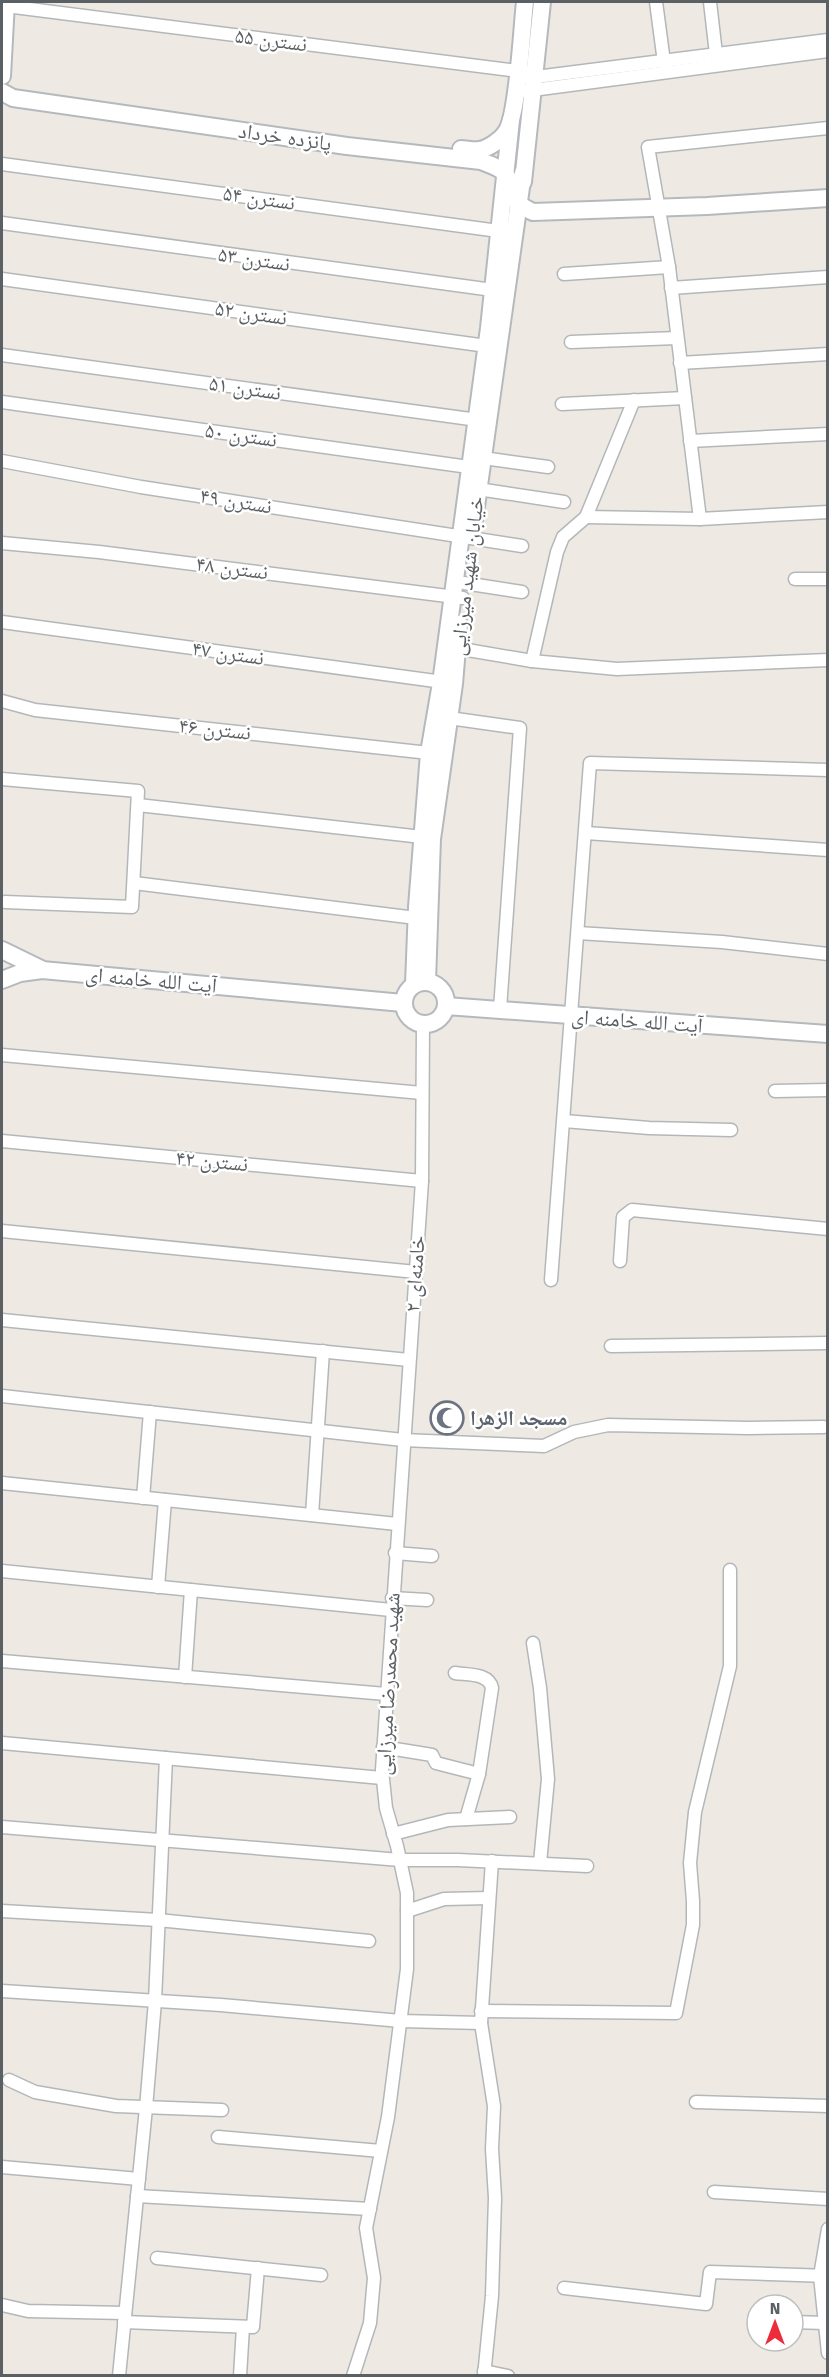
<svg xmlns="http://www.w3.org/2000/svg" width="829" height="2377" viewBox="0 0 829 2377" font-family="'Fira Sans','Noto Naskh Arabic',sans-serif">
  <style>
    .lines { fill: none; stroke-linecap: round; stroke-linejoin: round }
    .street-casing { stroke: #b4b7ba; stroke-width: 15 }
    .secondary-casing { stroke: #b5b9be; stroke-width: 20 }
    .street { stroke: #fff; stroke-width: 12 }
    .secondary { stroke: #fff; stroke-width: 16 }
    .labels { text-anchor: middle; dominant-baseline: central; stroke-width: 5; stroke-linejoin: round; paint-order: stroke }
    .street-label { font-size: 21px; fill: #5b6064; stroke: #fff }
    .worship-label { font-size: 21px; font-weight: bold; fill: #5b616d; stroke: #fff; text-anchor: start }
  </style>
  <rect width="100%" height="100%" fill="#eeeae3"/>
  <g class="lines">
    <defs>
      <g id="street">
        <polyline points="656,2 664,62"/>
        <polyline points="710,2 716,54"/>
        <polyline points="6,6 526,72"/>
        <polyline points="528,78 828,40"/>
        <polyline points="525,91 828,51"/>
        <polyline points="828,128 648,147 669,267 700,519 828,512"/>
        <polyline points="2,164 506,232"/>
        <polyline points="2,223 500,291"/>
        <polyline points="564,274 669,267"/>
        <polyline points="2,279 494,347"/>
        <polyline points="671,288 828,277"/>
        <polyline points="571,342 677,338"/>
        <polyline points="2,355 485,421"/>
        <polyline points="680,363 828,354"/>
        <polyline points="2,402 476,468"/>
        <polyline points="562,404 685,398"/>
        <polyline points="690,441 828,434"/>
        <polyline points="483,458 548,467"/>
        <polyline points="2,461 141,487 522,546"/>
        <polyline points="478,489 564,502"/>
        <polyline points="586,517 700,519"/>
        <polyline points="2,543 99,552 463,598"/>
        <polyline points="795,579 828,579"/>
        <polyline points="464,583 522,592"/>
        <polyline points="2,622 450,683"/>
        <polyline points="450,647 532,661 617,669 828,660"/>
        <polyline points="532,661 557,552 563,537 586,517 634,400"/>
        <polyline points="2,701 35,710 429,753"/>
        <polyline points="449,718 520,728 500,1009"/>
        <polyline points="2,779 138,791 132,907 5,902"/>
        <polyline points="138,805 422,837"/>
        <polyline points="586,833 828,850"/>
        <polyline points="134,883 416,918"/>
        <polyline points="578,933 722,942 828,954"/>
        <polyline points="2,1055 422,1093"/>
        <polyline points="775,1091 828,1090"/>
        <polyline points="564,1121 649,1128 731,1130"/>
        <polyline points="2,1141 422,1181"/>
        <polyline points="2,1231 416,1272"/>
        <polyline points="620,1261 623,1217 632,1210 828,1229"/>
        <polyline points="551,1280 590,763 828,770"/>
        <polyline points="2,1320 409,1360"/>
        <polyline points="611,1346 828,1343"/>
        <polyline points="2,1396 403,1440 544,1446 574,1432 608,1425 748,1428 824,1427"/>
        <polyline points="2,1483 397,1524"/>
        <polyline points="143,1498 150,1412"/>
        <polyline points="312,1515 323,1351"/>
        <polyline points="395,1553 432,1556"/>
        <polyline points="2,1571 391,1610"/>
        <polyline points="158,1587 165,1500"/>
        <polyline points="392,1598 427,1600"/>
        <polyline points="533,1643 540,1688 548,1779 540,1863"/>
        <polyline points="2,1661 386,1694"/>
        <path d="M455 1673C468 1675 489 1673 492 1688L479 1774 466 1819"/>
        <polyline points="185,1677 191,1590"/>
        <polyline points="2,1743 382,1778"/>
        <polyline points="383,1747 432,1755 436,1763 479,1774"/>
        <polyline points="2,1827 400,1860 458,1860 587,1866"/>
        <polyline points="393,1834 448,1820 510,1817"/>
        <polyline points="2,1911 158,1920 369,1941"/>
        <polyline points="407,1911 444,1899 489,1898"/>
        <polyline points="2,1991 221,2005 401,2021 481,2023 492,1861"/>
        <polyline points="481,2011 676,2013 693,1925 693,1901 690,1863 695,1812 730,1666 730,1570"/>
        <polyline points="481,2023 494,2106 492,2149 495,2198 492,2296 484,2376"/>
        <polyline points="9,2080 35,2092 116,2106 222,2110"/>
        <polyline points="696,2102 828,2106"/>
        <polyline points="218,2137 381,2151"/>
        <polyline points="2,2167 139,2179"/>
        <polyline points="714,2192 828,2199"/>
        <polyline points="137,2196 370,2209"/>
        <polyline points="828,2229 820,2276 828,2353"/>
        <polyline points="157,2258 321,2275"/>
        <polyline points="564,2288 706,2304 710,2272 828,2276"/>
        <polyline points="2,2305 28,2311 125,2313"/>
        <polyline points="124,2322 253,2327 258,2268"/>
        <polyline points="793,2322 824,2323"/>
        <polyline points="484,2371 508,2376"/>
        <polyline points="119,2376 146,2108 155,2001 166,1758"/>
        <polyline points="240,2376 243,2327"/>
        <polyline points="353,2376 370,2323 374,2278 366,2228 388,2117 407,1969 407,1893 397,1846 386,1808 382,1770 422,1181 423,1024"/>
      </g>
      <g id="secondary">
        <polyline points="2,76 6,2"/>
        <path d="M2 92 13 98 347 146 481 161C490 165 501 167 506 175 519 194 506 200 533 212L707 206 828 198"/>
        <path d="M461 149C466 149 474 151 479 150 488 149 502 139 506 132 518 116 522 26 525 2"/>
        <polyline points="523,182 542,2"/>
        <polyline points="474,521 523,173"/>
        <polyline points="2,950 41,969"/>
        <polyline points="2,980 20,973 42,970 403,1003"/>
        <polyline points="427,981 432,839 454,684 459,624"/>
        <circle cx="425" cy="1003" r="21"/>
        <polyline points="414,984 417,907 429,753 441,683 489,328 511,120"/>
        <polyline points="446,1006 828,1034"/>
      </g>
    </defs>
    <use href="#street" class="street-casing"/>
    <use href="#secondary" class="secondary-casing"/>
    <use href="#street" class="street"/>
    <use href="#secondary" class="secondary"/>
  </g>
  <defs>
    <symbol id="mosque-ring" viewBox="-11 -11 22 22"><circle r="9.5" fill="#fff" stroke="#6b7280" stroke-width="1.5"/><path d="M3.5-4.9A6 6 0 1 0 3.5 4.9A5 5 0 1 1 3.5-4.9Z" fill="#6b7280"/></symbol>
  </defs>
  <g fill-rule="evenodd">
    <use href="#mosque-ring" x="428" y="1399" width="38" height="38"/>
  </g>
  <g class="labels">
    <g class="street-label">
      <text transform="translate(271 40) rotate(7)">نسترن ۵۵</text>
      <text transform="translate(285 137) rotate(8)">پانزده خرداد</text>
      <text transform="translate(259 198) rotate(8)">نسترن ۵۴</text>
      <text transform="translate(254 259) rotate(8)">نسترن ۵۳</text>
      <text transform="translate(251 313) rotate(8)">نسترن ۵۲</text>
      <text transform="translate(245 388) rotate(8)">نسترن ۵۱</text>
      <text transform="translate(241 435) rotate(8)">نسترن ۵۰</text>
      <text transform="translate(236 501) rotate(9)">نسترن ۴۹</text>
      <text transform="translate(232 568) rotate(7)">نسترن ۴۸</text>
      <text transform="translate(467 576) rotate(-83)">خیابان شهید میرزایی</text>
      <text transform="translate(228 653) rotate(8)">نسترن ۴۷</text>
      <text transform="translate(215 729) rotate(6)">نسترن ۴۶</text>
      <text transform="translate(151 980) rotate(5)">آیت الله خامنه ای</text>
      <text transform="translate(637 1021) rotate(4)">آیت الله خامنه ای</text>
      <text transform="translate(212 1161) rotate(5)">نسترن ۴۲</text>
      <text transform="translate(415 1274) rotate(-86)">خامنه‌ای ۲</text>
      <text transform="translate(388 1684) rotate(-87)">شهید محمدرضا میرزایی</text>
    </g>
    <g class="worship-label">
      <text x="470" y="1418">مسجد الزهرا</text>
    </g>
  </g>
  <rect width="829" height="2377" fill="none" stroke="#5b6064" stroke-width="6"/>
  <g transform="translate(775 2323)"><circle r="28" fill="#ffffff" stroke="#bdbfc1" stroke-width="1.5"/>
  <path d="M0-4.5L10 22L0 15L-10 22Z" fill="#ec2b3b"/>
  <text y="-9" font-size="16" font-weight="bold" text-anchor="middle" fill="#5b6064">N</text>
  </g>
</svg>
